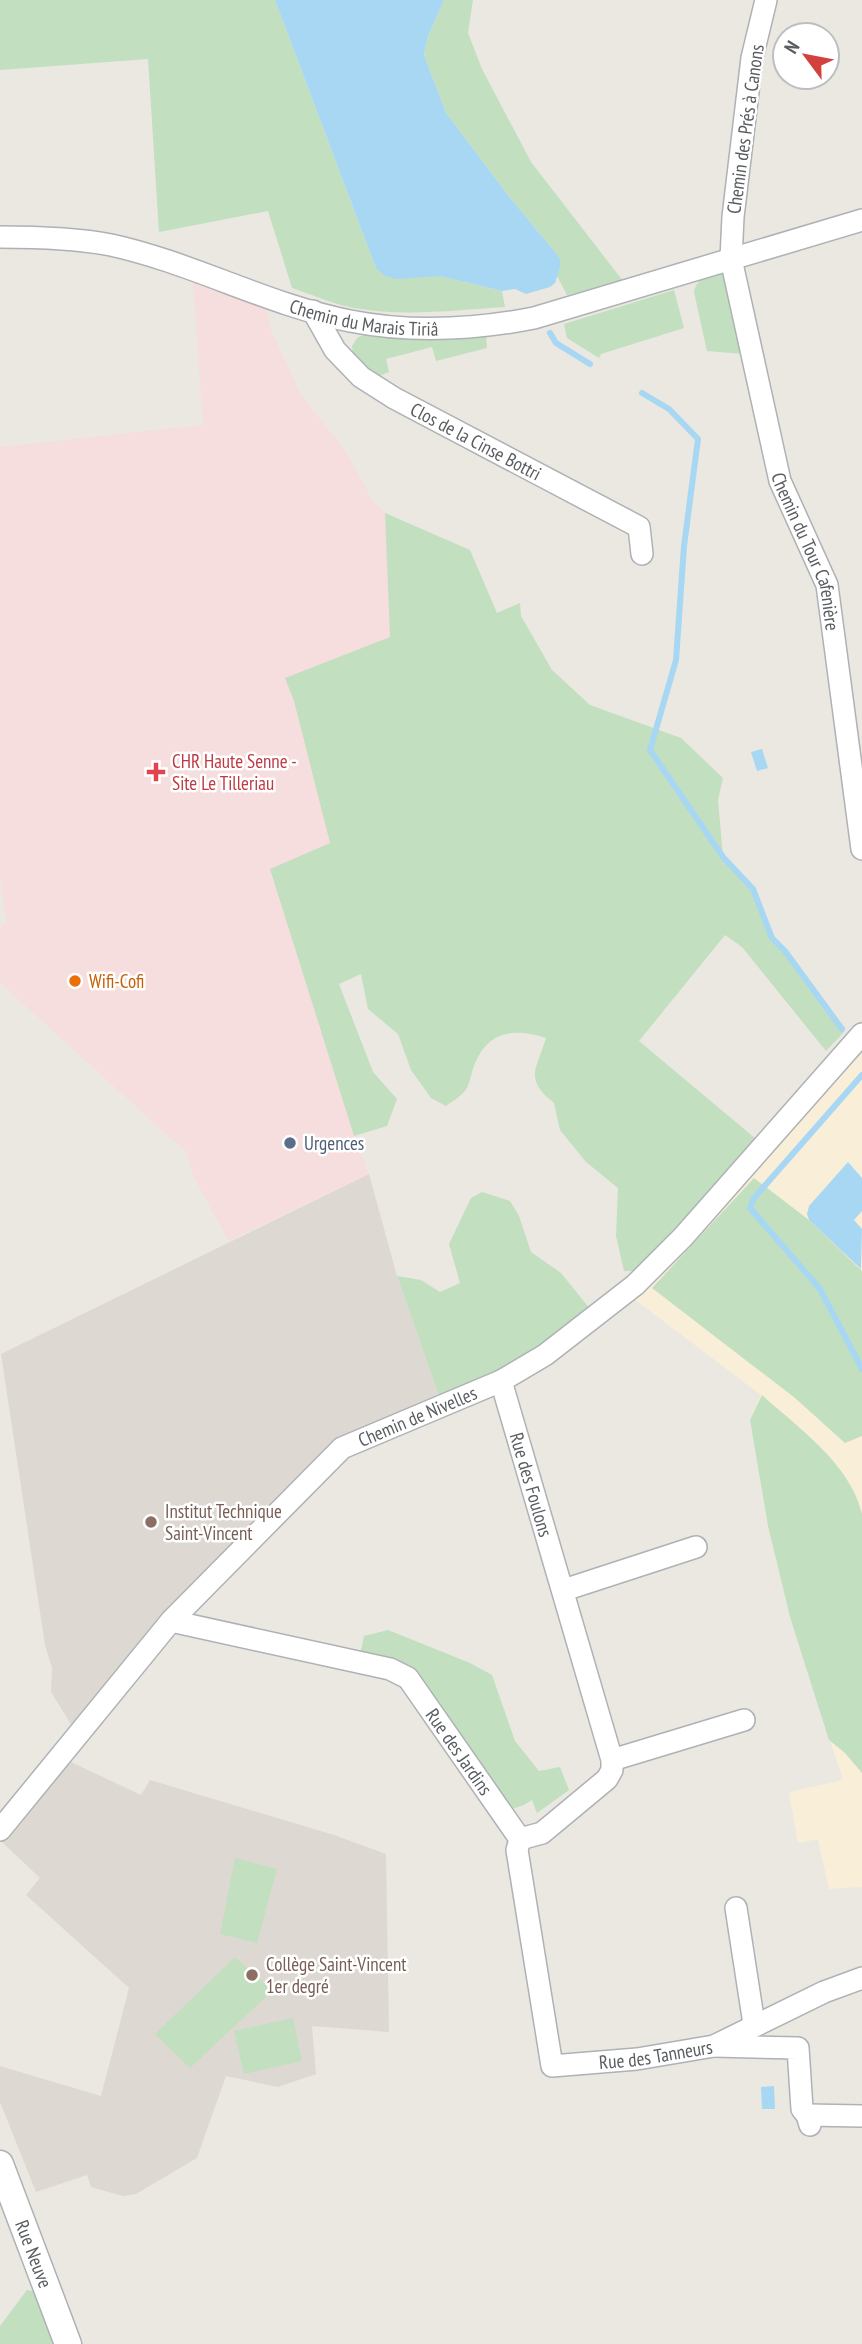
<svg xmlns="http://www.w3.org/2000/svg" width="862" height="2344" viewBox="0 0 862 2344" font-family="'PT Sans Narrow',sans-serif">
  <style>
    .commercial { fill: #f9efd8 }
    .education { fill: #ddd9d2 }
    .medical { fill: #f7dede }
    .green { fill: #c2dfc0 }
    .water { fill: #a8d7f4 }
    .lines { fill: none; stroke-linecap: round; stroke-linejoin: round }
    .stream { stroke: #a8d7f4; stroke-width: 6 }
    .minor-casing { stroke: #aeb2b5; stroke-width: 24 }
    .tertiary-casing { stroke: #aeb2b5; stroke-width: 29 }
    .minor { stroke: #fff; stroke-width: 21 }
    .tertiary { stroke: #fff; stroke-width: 26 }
    .health-dot { fill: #e0444e; stroke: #fff; stroke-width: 2.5 }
    .food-dot { fill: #e8710a; stroke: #fff; stroke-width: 2.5 }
    .service-dot { fill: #5c6f8a; stroke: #fff; stroke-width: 2.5 }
    .education-dot { fill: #8d6e63; stroke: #fff; stroke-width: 2.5 }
    .labels { text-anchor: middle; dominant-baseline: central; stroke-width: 5; stroke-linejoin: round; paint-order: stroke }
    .street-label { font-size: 19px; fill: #595d60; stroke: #fff }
    .health-label { font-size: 19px; fill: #be3a42; stroke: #fff; text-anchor: start }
    .food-label { font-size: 19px; fill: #c56008; stroke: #fff; text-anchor: start }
    .service-label { font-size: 19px; fill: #4e5e75; stroke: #fff; text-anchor: start }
    .education-label { font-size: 19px; fill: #785e54; stroke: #fff; text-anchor: start }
  </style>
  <rect width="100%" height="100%" fill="#eae8e1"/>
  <polygon class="commercial" points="862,1053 862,1887 829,1889 818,1839 798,1843 789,1792 843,1780 790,1617 768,1526 750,1420 761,1395 634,1299"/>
  <g class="education">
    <polygon points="369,1174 397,1276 445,1413 346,1454 72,1726 51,1692 52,1668 45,1645 1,1354"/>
    <polygon points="69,1761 141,1795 150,1780 334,1835 386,1854 389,2032 312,2026 316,2074 278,2087 226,2076 197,2158 136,2194 123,2196 91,2187 87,2175 36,2192 0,2102 0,2066 101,2096 129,1988 26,1895 40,1878 2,1842"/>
  </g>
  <polygon class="medical" points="193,280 266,308 271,330 301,395 345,450 373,501 385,513 390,637 286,678 294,701 330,843 271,870 354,1136 369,1174 229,1241 193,1176 187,1153 0,983 0,927 6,922 0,878 0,447 203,425"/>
  <g class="green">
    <path d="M0 0H275L376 268 440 276 502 291 505 307C456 310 404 317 354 308 333 304 313 295 292 288L268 211 159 232 148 59 0 70Z"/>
    <polygon points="444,0 473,0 468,33 482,69 531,162 623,281 567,295 557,276 560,268 555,252 511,199 446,113 424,55 428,36"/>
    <path d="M727 270 744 354 707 351 694 292C697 276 713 274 727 270Z"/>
    <polygon points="674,290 684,328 601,354 599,358 567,338 564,324"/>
    <polygon points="367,334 486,336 487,348 436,361 432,347 386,359 389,372 377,377 353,355 352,346 358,337"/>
    <path d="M385 513 470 550 497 613 520 603 521 616 552 670 590 705 681 738 723 778 718 800 723 857 751 886 772 938 785 951 844 1032 826 1051 742 947 725 935 639 1041 756 1139 647 1259 632 1271H624L616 1236 618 1188 586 1162 560 1130 554 1103C523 1078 537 1069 546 1038 516 1028 490 1030 476 1061 472 1069 471 1079 467 1088 463 1095 453 1101 446 1106L431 1098 411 1070 398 1034 368 1009 361 974 339 984 373 1072 397 1099 387 1126 354 1136 270 869 330 843 294 701 285 678 390 637Z"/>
    <polygon points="754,1178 809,1220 862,1271 862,1436 845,1443 795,1398 652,1288"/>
    <polygon points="482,1192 510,1201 519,1216 531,1252 561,1273 591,1310 534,1351 493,1373 439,1396 397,1276 421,1280 440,1292 460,1283 449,1244 471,1198"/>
    <path d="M762 1395C798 1428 850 1463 862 1514V1773L845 1753 829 1740 790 1617 768 1526 750 1420Z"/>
    <polygon points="388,1630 470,1663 492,1675 515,1741 539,1771 560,1767 569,1790 537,1813 532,1800 524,1805 512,1809 417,1679 360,1655 364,1636"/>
    <polygon points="235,1858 277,1869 257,1943 220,1934"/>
    <polygon points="235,1957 272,1991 190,2068 155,2034"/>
    <polygon points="293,2018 302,2061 244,2074 234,2031"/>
    <polygon points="27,2290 33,2291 37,2296 55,2344 0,2344 0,2326"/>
  </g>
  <g class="water">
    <polygon points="275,0 444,0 428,36 424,55 446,113 511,199 555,252 560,260 560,268 555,283 550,287 526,294 515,289 502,291 440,276 397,279 385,276 376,268"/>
    <polygon points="762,749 768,768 757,771 751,752"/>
    <polygon points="848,1162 862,1178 862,1211 854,1220 862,1229 861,1269 809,1220 807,1214 809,1206"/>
    <polygon points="774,2086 775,2109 762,2109 761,2087"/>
  </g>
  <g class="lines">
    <g class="stream">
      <polyline points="550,333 556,343 590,364"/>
      <polyline points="642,393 669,409 698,439 684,546 676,660 650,750 723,857 753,889 772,938 785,951 842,1029"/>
      <polyline points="862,1075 754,1198 750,1208 820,1289 862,1369"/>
    </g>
    <defs>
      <g id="minor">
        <path id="s1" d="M766 0 752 58 733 217 731 259 780 481 827 585 862 849"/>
        <path id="s2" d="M0 237C36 237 75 238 111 245 193 263 268 305 350 321 411 333 473 330 534 318L862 220"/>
        <path id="s3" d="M313 311 335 350 361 377 394 398 639 527 642 554"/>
        <path id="s4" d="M501 1381 612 1760V1770L607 1779 542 1833 520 1839"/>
        <polyline points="564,1590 696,1547"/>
        <path id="s5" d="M171 1621 390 1669 408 1678 520 1839 517 1850 552 2066 637 2059 714 2046 824 1992 862 1978"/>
        <polyline points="612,1760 744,1720"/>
        <path id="s6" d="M0 1830 171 1621 342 1448 501 1381 545 1355 635 1285 683 1237 862 1034"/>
        <polyline points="736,1908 754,2024"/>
        <polyline points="714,2046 798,2048 802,2109 807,2115 810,2125"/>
        <polyline points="807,2115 862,2116"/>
      </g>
      <g id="tertiary">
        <path id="s7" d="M0 2164 68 2344"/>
      </g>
    </defs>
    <use href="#minor" class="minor-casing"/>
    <use href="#tertiary" class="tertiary-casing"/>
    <use href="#minor" class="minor"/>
    <use href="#tertiary" class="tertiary"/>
  </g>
  <path class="health-dot" d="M152.5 761.5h7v7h7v7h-7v7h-7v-7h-7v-7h7z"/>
  <circle class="food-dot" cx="75" cy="981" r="7"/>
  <circle class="service-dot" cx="290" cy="1143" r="7"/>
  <g class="education-dot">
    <circle cx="151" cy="1522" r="7"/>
    <circle cx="252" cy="1975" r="7"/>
  </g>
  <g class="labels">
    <g class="street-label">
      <text transform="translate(745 129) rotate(-82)">Chemin des Prés à Canons</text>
      <text stroke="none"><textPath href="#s2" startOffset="376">Chemin du Marais Tiriâ</textPath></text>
      <text stroke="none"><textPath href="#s3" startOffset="214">Clos de la Cinse Bottri</textPath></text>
      <text stroke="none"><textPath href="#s1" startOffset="565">Chemin du Tour Cafenière</textPath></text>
      <text stroke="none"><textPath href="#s6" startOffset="595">Chemin de Nivelles</textPath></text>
      <text stroke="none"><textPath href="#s4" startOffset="108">Rue des Foulons</textPath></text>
      <text stroke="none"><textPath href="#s5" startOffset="334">Rue des Jardins</textPath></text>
      <text stroke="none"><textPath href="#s5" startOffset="775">Rue des Tanneurs</textPath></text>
      <text stroke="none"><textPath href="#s7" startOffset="96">Rue Neuve</textPath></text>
    </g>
    <g class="health-label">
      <text x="172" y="761">CHR Haute Senne -<tspan x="172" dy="22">Site Le Tilleriau</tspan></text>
    </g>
    <g class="food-label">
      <text x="89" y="981">Wifi-Cofi</text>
    </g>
    <g class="service-label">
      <text x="304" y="1143">Urgences</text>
    </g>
    <g class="education-label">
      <text x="165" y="1511">Institut Technique<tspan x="165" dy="22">Saint-Vincent</tspan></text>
      <text x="266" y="1964">Collège Saint-Vincent<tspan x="266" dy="22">1er degré</tspan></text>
    </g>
  </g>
  <g transform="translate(806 56) rotate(302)"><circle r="33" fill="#ffffff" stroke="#bdbebf" stroke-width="2"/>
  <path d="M0-5L12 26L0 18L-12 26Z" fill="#d3413f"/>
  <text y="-10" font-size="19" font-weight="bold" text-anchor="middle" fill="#595d60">N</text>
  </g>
</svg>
